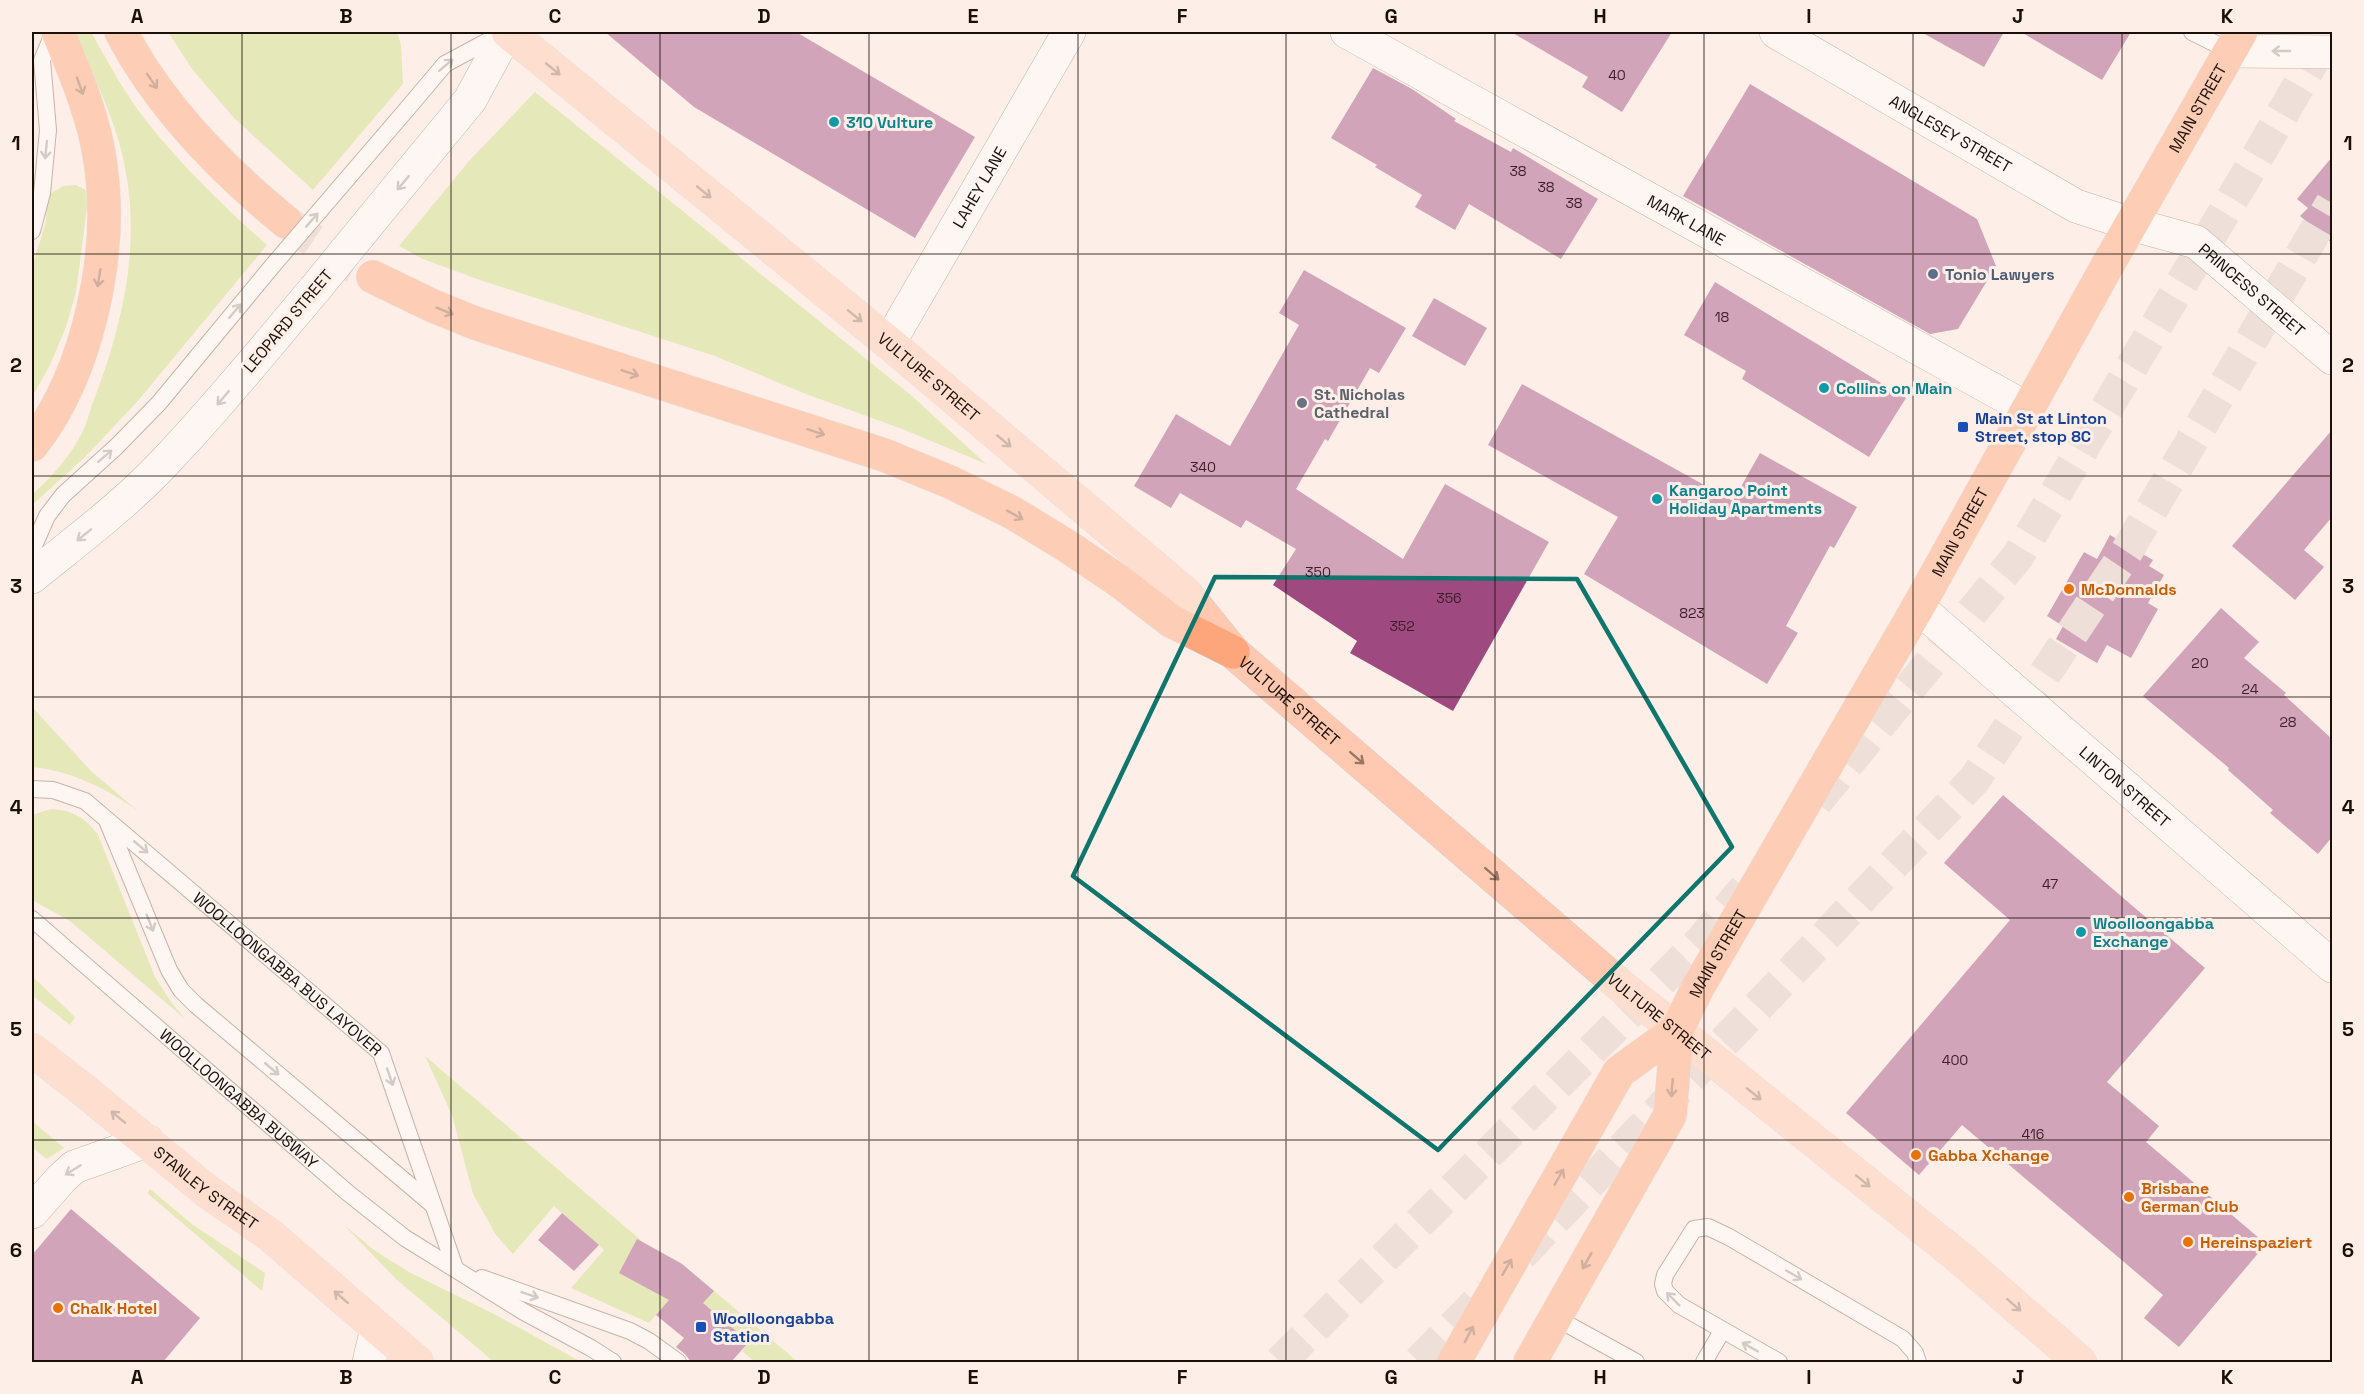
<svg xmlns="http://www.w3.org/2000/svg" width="2364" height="1394" viewBox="0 0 2364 1394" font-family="'Space Grotesk',sans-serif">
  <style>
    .green { fill: #c7e081 }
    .building { fill: #9e4a80 }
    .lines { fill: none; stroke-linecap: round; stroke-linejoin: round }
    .highway-tunnel { stroke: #dbcec6; stroke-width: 33; stroke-dasharray: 33 16; stroke-linecap: butt }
    .lane-casing { stroke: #886a58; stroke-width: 18 }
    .street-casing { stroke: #886a58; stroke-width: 34 }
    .secondary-casing { stroke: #886a58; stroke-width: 34 }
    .primary-casing { stroke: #d1cfce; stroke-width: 34 }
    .highway-casing { stroke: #d1cfce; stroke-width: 34 }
    .lane { stroke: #fff; stroke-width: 16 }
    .street { stroke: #fff; stroke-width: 33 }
    .secondary { stroke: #fff; stroke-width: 33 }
    .primary { stroke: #fec9b0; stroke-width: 33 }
    .highway { stroke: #fda57b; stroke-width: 33 }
    .lane-bridge-casing { stroke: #886a58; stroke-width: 18; stroke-linecap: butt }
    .secondary-bridge-casing { stroke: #886a58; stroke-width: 34; stroke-linecap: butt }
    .lane-bridge { stroke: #fff; stroke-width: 16 }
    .secondary-bridge { stroke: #fff; stroke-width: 33 }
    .oneway { stroke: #a49f9d }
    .oneway2 { stroke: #987665 }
    .oneway3 { stroke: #976248 }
    .marked { fill: none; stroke: #0f766e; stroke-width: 4.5; stroke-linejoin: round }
    .grid { fill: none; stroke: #1b1009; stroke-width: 1.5; stroke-opacity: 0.55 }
    .culture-dot { fill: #0f9aa8; stroke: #fdefe7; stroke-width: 2 }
    .service-dot { fill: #5c6f8a; stroke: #fdefe7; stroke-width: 2 }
    .worship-dot { fill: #6b7280; stroke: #fdefe7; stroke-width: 2 }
    .transit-dot { fill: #1a4fb4; stroke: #fdefe7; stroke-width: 2 }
    .food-dot { fill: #e8710a; stroke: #fdefe7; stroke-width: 2 }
    .labels { text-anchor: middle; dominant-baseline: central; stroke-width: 6; stroke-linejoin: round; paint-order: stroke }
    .number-label { font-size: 14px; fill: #3c1e27 }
    .street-label { font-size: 16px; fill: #1b1009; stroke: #fdefe7 }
    .culture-label { font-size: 16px; font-weight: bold; fill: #0d838f; stroke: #fdefe7; text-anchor: start }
    .service-label { font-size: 16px; font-weight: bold; fill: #4e5e75; stroke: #fdefe7; text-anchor: start }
    .worship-label { font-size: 16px; font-weight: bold; fill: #5b616d; stroke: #fdefe7; text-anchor: start }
    .transit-label { font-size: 16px; font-weight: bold; fill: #164399; stroke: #fdefe7; text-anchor: start }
    .food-label { font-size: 16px; font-weight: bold; fill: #c56008; stroke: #fdefe7; text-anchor: start }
    .neatline { fill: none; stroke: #1b1009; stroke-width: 2 }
    .grid-label { font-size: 20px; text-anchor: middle; font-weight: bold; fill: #1b1009 }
  </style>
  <rect width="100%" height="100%" fill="#fdefe7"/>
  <g class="green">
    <path d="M74 32H91C108 62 125 94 147 122 183 167 224 207 267 245L137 402 84 458 32 505V495C51 477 71 456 83 431 88 421 90 408 95 397 122 325 140 250 126 173 118 123 94 77 74 32Z"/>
    <polygon points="168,32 397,32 401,45 403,84 313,190 235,119 192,69"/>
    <polygon points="535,92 912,396 986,464 905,430 806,394 715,356 477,279 423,259 399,246 469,161"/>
    <polygon points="76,185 89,192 76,292 66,327 50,365 32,397 32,267 45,225 49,195 63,186"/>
    <path d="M32 707 91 771 138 811C106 788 71 771 32 767Z"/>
    <path d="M51 809C72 810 85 817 98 835L155 977 169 999 185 1019 70 921 32 900V815Z"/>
    <polygon points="32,976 75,1017 70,1025 32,995"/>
    <polygon points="425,1056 643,1242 681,1263 798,1362 755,1362 742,1351 749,1342 656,1315 649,1323 571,1288 604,1250 554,1206 513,1254 496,1235 473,1194 452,1115"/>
    <polygon points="32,1121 64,1148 47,1159 32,1147"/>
    <polygon points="150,1189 192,1224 265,1273 262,1291 147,1193"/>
    <polygon points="343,1224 374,1250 409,1272 498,1316 581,1362 494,1362 396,1279"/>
  </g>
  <g class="building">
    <polygon points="605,32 796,32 975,137 915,238 694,107"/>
    <polygon points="1511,32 1672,32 1622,112 1582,87 1588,77"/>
    <polygon points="1921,32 2004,32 1984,67"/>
    <polygon points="2021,32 2131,32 2102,80"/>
    <polygon points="1373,68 1412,89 1456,119 1454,121 1511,152 1513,148 1598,199 1561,259 1469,204 1455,230 1415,207 1422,195 1375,167 1377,165 1331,138"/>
    <polygon points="1750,84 1977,219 1996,266 1958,329 1930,334 1683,196"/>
    <polygon points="2332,157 2332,243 2300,216 2308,208 2297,199"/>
    <polygon points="1304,270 1406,328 1379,373 1370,368 1328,441 1325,439 1296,489 1403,559 1445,484 1549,542 1453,711 1350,653 1357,641 1273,585 1296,549 1246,520 1241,528 1180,493 1171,508 1134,486 1176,414 1230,446 1299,325 1279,313"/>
    <polygon points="1715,282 1906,398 1869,457 1742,379 1746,371 1684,335"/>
    <polygon points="1434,298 1487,328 1465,366 1412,336"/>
    <polygon points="1522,384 1733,501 1760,453 1857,507 1834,548 1830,546 1786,626 1798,633 1767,684 1584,574 1618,517 1488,445"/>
    <polygon points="2332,430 2332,517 2304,550 2324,567 2295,600 2232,546"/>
    <polygon points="2110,535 2153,560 2149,566 2164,575 2148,603 2158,609 2131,658 2107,645 2097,663 2056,639 2063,626 2047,616 2084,552 2097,559"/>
    <polygon points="2221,608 2259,642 2244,658 2286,693 2284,695 2332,739 2332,837 2318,854 2270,813 2273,810 2228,770 2229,768 2143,696"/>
    <polygon points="2003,795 2205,968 2107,1082 2159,1126 2146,1142 2266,1244 2179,1347 2144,1318 2163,1295 1962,1125 1919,1175 1846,1113 2010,920 1944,863"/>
    <polygon points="71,1209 200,1318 163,1362 32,1362 32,1255"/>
    <polygon points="562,1213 599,1245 574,1271 538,1240"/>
    <polygon points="637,1239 682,1264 714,1291 703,1303 749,1342 731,1362 691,1362 685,1354 676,1347 684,1338 656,1315 669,1300 619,1273"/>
  </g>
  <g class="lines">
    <g class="highway-tunnel">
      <polyline points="286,222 345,262 373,277"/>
      <polyline points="1816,802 2018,556 2246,176 2330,32"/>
      <polyline points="1521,1255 1974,780 2127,551 2332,203"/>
      <polyline points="1280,1362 1701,941 1745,888"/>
      <polyline points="1419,1362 1488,1291"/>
    </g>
    <defs>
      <g id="lane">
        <polyline points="2192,32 2230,51"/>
        <polyline points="407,109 445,64 501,34"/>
        <polyline points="32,231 42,193 48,130 42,60 54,32"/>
        <polyline points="32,550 47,516 63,495 116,447 159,403 274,264"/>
        <path id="s1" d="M32 789 53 790 85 801 381 1053 455 1268"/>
        <polyline points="108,823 169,970 181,990 196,1005 433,1205"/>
        <path id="s2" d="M32 919 348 1193 405 1238 524 1312 591 1348 613 1362"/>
        <polyline points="482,1278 630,1331 649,1341 678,1362"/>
        <polyline points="1556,1318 1636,1362"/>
        <polyline points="1704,1362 1722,1331"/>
        <polyline points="1779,1362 1679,1305 1665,1291 1663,1284 1665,1275 1694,1229 1708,1227 1729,1237 1903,1339 1915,1353 1918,1362"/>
      </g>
      <g id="street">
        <path id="s3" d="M1347 32 2028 409"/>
        <path id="s4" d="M1776 32 2076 206 2131 224"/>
        <polyline points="2230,51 2332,52"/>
        <path id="s5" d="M889 343 1069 32"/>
        <path id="s6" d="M1918 607 2332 966"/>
        <polyline points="32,1212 61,1179 74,1167 147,1141"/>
        <polyline points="369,1362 377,1328"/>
      </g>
      <g id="secondary">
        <path id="s7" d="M2131 224 2196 242 2332 358"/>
        <polyline points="345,252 470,100 507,32"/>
        <path d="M32 577C76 541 122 507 161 466 215 410 264 349 315 289"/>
      </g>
      <g id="primary">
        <path id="s8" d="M508 32 889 343 1186 594 1233 652 1621 986 1960 1258 2080 1362"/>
        <path id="s9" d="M32 1050 81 1088 208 1192 270 1235 417 1362"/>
      </g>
      <g id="highway">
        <path d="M121 32C160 107 221 169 286 222"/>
        <polyline points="373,277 433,306 475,323 884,455 950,482 1013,513 1067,546 1119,581 1171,621 1233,652"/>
        <path d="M32 445C88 374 113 255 101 167 95 119 76 75 58 32"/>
        <polyline points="1454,1362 1619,1072 1677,1030"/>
        <path id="s10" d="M1530 1362 1670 1115 1677 1030 1697 989 1918 607 2106 268 2241 32"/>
      </g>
    </defs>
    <use href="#lane" class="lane-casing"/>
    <use href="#street" class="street-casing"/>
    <use href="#secondary" class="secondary-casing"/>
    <use href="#primary" class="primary-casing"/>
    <use href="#highway" class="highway-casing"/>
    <use href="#lane" class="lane"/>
    <use href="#street" class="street"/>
    <use href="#secondary" class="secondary"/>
    <use href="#primary" class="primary"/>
    <use href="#highway" class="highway"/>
    <defs>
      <polyline id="lane-bridge" points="274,264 407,109"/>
      <polyline id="secondary-bridge" points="315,289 345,252"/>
    </defs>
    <use href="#lane-bridge" class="lane-bridge-casing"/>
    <use href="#secondary-bridge" class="secondary-bridge-casing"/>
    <use href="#lane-bridge" class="lane-bridge"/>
    <use href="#secondary-bridge" class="secondary-bridge"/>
  </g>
  <defs><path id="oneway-shaft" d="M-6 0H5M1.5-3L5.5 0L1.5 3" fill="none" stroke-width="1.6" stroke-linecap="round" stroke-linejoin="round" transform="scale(1.5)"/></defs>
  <g class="oneway">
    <use href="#oneway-shaft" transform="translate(2281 51) rotate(180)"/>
    <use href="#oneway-shaft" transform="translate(446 65) rotate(-41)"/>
    <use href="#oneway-shaft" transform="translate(46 150) rotate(96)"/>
    <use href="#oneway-shaft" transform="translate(403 183) rotate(130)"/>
    <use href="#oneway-shaft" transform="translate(312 220) rotate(-49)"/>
    <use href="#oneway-shaft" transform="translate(235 311) rotate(-50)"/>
    <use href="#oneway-shaft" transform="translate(223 398) rotate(130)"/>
    <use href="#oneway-shaft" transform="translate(105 456) rotate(-41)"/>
    <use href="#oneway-shaft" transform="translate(84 535) rotate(141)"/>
    <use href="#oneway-shaft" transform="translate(141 847) rotate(40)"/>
    <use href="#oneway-shaft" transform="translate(150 923) rotate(68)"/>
    <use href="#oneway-shaft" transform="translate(272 1069) rotate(40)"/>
    <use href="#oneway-shaft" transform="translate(390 1077) rotate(71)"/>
    <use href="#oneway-shaft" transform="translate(73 1170) rotate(148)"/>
    <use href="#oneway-shaft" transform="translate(1794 1275) rotate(30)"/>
    <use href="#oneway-shaft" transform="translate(530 1295) rotate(19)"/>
    <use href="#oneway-shaft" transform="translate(1673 1299) rotate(-135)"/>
    <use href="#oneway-shaft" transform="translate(1750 1347) rotate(-151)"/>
  </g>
  <g class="oneway2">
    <use href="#oneway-shaft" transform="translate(553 69) rotate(39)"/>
    <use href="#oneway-shaft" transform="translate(704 192) rotate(39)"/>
    <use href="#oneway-shaft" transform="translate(855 316) rotate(39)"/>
    <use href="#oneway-shaft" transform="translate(1004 441) rotate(40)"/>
    <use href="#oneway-shaft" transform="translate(1357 758) rotate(41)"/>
    <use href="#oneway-shaft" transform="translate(1492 874) rotate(41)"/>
    <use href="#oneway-shaft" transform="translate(1754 1094) rotate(39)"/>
    <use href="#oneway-shaft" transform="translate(118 1117) rotate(-141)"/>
    <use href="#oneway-shaft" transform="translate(1863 1181) rotate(39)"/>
    <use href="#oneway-shaft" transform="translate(341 1297) rotate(-139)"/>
    <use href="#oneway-shaft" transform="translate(2014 1305) rotate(41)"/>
  </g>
  <g class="oneway3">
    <use href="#oneway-shaft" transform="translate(152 81) rotate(55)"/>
    <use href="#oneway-shaft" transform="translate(80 86) rotate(70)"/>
    <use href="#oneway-shaft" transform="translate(99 278) rotate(99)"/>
    <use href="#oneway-shaft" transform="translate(445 311) rotate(22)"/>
    <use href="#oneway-shaft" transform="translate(630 373) rotate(18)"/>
    <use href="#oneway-shaft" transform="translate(816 432) rotate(18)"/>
    <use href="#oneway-shaft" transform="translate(1015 515) rotate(29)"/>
    <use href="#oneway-shaft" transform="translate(1672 1088) rotate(95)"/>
    <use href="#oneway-shaft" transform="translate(1559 1177) rotate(-60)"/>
    <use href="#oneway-shaft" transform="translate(1587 1261) rotate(119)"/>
    <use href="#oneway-shaft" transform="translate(1507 1267) rotate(-60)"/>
    <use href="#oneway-shaft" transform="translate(1469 1334) rotate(-62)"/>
  </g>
  <path d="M0 0H2364V1394H0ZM1215 577 1577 579 1732 847 1438 1150 1073 876Z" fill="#fdefe7" fill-opacity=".55" fill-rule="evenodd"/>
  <path class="marked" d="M1215 577 1577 579 1732 847 1438 1150 1073 876Z"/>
  <path class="grid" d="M242 32V1362M451 32V1362M660 32V1362M869 32V1362M1078 32V1362M1286 32V1362M1495 32V1362M1704 32V1362M1913 32V1362M2122 32V1362M32 254H2332M32 476H2332M32 697H2332M32 918H2332M32 1140H2332"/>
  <g class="culture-dot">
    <circle cx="834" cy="122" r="6"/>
    <circle cx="1824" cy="388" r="6"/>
    <circle cx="1657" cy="499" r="6"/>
    <circle cx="2081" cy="932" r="6"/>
  </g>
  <circle class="service-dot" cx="1933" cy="274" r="6"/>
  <circle class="worship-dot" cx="1302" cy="403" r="6"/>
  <g class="transit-dot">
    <rect x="1957" y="421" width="12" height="12" rx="3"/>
    <rect x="695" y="1321" width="12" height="12" rx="3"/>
  </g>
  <g class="food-dot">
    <circle cx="2069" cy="589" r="6"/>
    <circle cx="1916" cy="1155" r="6"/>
    <circle cx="2129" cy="1197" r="6"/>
    <circle cx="2188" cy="1242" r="6"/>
    <circle cx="58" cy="1308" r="6"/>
  </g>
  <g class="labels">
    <g class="number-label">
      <text x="1617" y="75">40</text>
      <text x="1518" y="171">38</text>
      <text x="1546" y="187">38</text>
      <text x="1574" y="203">38</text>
      <text x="1722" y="317">18</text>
      <text x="1203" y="467">340</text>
      <text x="1318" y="572">350</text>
      <text x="1449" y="598">356</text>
      <text x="1692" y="613">823</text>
      <text x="1402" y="626">352</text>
      <text x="2200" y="663">20</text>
      <text x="2250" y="689">24</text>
      <text x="2288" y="722">28</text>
      <text x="2050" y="884">47</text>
      <text x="1955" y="1060">400</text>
      <text x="2033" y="1134">416</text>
    </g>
    <g class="street-label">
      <text stroke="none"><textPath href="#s10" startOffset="1428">MAIN STREET</textPath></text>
      <text stroke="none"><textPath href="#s4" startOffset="202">ANGLESEY STREET</textPath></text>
      <text stroke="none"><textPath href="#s5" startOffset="180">LAHEY LANE</textPath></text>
      <text stroke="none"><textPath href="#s3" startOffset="388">MARK LANE</textPath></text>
      <text stroke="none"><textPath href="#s7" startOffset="141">PRINCESS STREET</textPath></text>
      <text transform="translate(288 321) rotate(-50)">LEOPARD STREET</text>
      <text stroke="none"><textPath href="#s8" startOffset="544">VULTURE STREET</textPath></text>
      <text stroke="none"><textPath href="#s10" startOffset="942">MAIN STREET</textPath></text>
      <text stroke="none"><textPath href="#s8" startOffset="1030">VULTURE STREET</textPath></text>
      <text stroke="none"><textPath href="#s6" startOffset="274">LINTON STREET</textPath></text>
      <text stroke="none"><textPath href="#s10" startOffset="456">MAIN STREET</textPath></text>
      <text stroke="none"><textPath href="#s1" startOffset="321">WOOLLOONGABBA BUS LAYOVER</textPath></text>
      <text stroke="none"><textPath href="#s8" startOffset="1516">VULTURE STREET</textPath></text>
      <text stroke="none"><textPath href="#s2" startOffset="274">WOOLLOONGABBA BUSWAY</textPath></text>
      <text stroke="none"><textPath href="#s9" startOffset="222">STANLEY STREET</textPath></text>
    </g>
    <g class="culture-label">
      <text x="846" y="122">310 Vulture</text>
      <text x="1836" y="388">Collins on Main</text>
      <text x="1669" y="490">Kangaroo Point<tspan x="1669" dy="18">Holiday Apartments</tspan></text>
      <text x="2093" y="923">Woolloongabba<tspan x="2093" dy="18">Exchange</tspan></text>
    </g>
    <g class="service-label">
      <text x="1945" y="274">Tonio Lawyers</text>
    </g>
    <g class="worship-label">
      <text x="1314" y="394">St. Nicholas<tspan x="1314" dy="18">Cathedral</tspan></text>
    </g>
    <g class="transit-label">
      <text x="1975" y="418">Main St at Linton<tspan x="1975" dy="18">Street, stop 8C</tspan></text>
      <text x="713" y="1318">Woolloongabba<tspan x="713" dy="18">Station</tspan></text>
    </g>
    <g class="food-label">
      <text x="2081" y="589">McDonnalds</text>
      <text x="1928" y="1155">Gabba Xchange</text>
      <text x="2141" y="1188">Brisbane<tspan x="2141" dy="18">German Club</tspan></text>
      <text x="2200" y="1242">Hereinspaziert</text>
      <text x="70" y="1308">Chalk Hotel</text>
    </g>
  </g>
  <rect width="2364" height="1394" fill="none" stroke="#fdefe7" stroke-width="66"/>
  <rect x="33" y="33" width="2298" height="1328" class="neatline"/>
  <g class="grid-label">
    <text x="137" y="23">A</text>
    <text x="346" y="23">B</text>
    <text x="555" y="23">C</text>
    <text x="764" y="23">D</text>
    <text x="973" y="23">E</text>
    <text x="1182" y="23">F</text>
    <text x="1391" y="23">G</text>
    <text x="1600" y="23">H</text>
    <text x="1809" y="23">I</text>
    <text x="2018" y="23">J</text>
    <text x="2227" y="23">K</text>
    <text x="16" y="150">1</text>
    <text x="2348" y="150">1</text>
    <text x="16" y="372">2</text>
    <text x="2348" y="372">2</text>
    <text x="16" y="593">3</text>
    <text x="2348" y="593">3</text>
    <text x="16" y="814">4</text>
    <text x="2348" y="814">4</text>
    <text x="16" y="1036">5</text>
    <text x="2348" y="1036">5</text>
    <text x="16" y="1257">6</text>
    <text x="2348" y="1257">6</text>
    <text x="137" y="1384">A</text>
    <text x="346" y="1384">B</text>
    <text x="555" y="1384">C</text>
    <text x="764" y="1384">D</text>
    <text x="973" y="1384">E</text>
    <text x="1182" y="1384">F</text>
    <text x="1391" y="1384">G</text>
    <text x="1600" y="1384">H</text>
    <text x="1809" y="1384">I</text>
    <text x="2018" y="1384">J</text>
    <text x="2227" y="1384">K</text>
  </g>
</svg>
